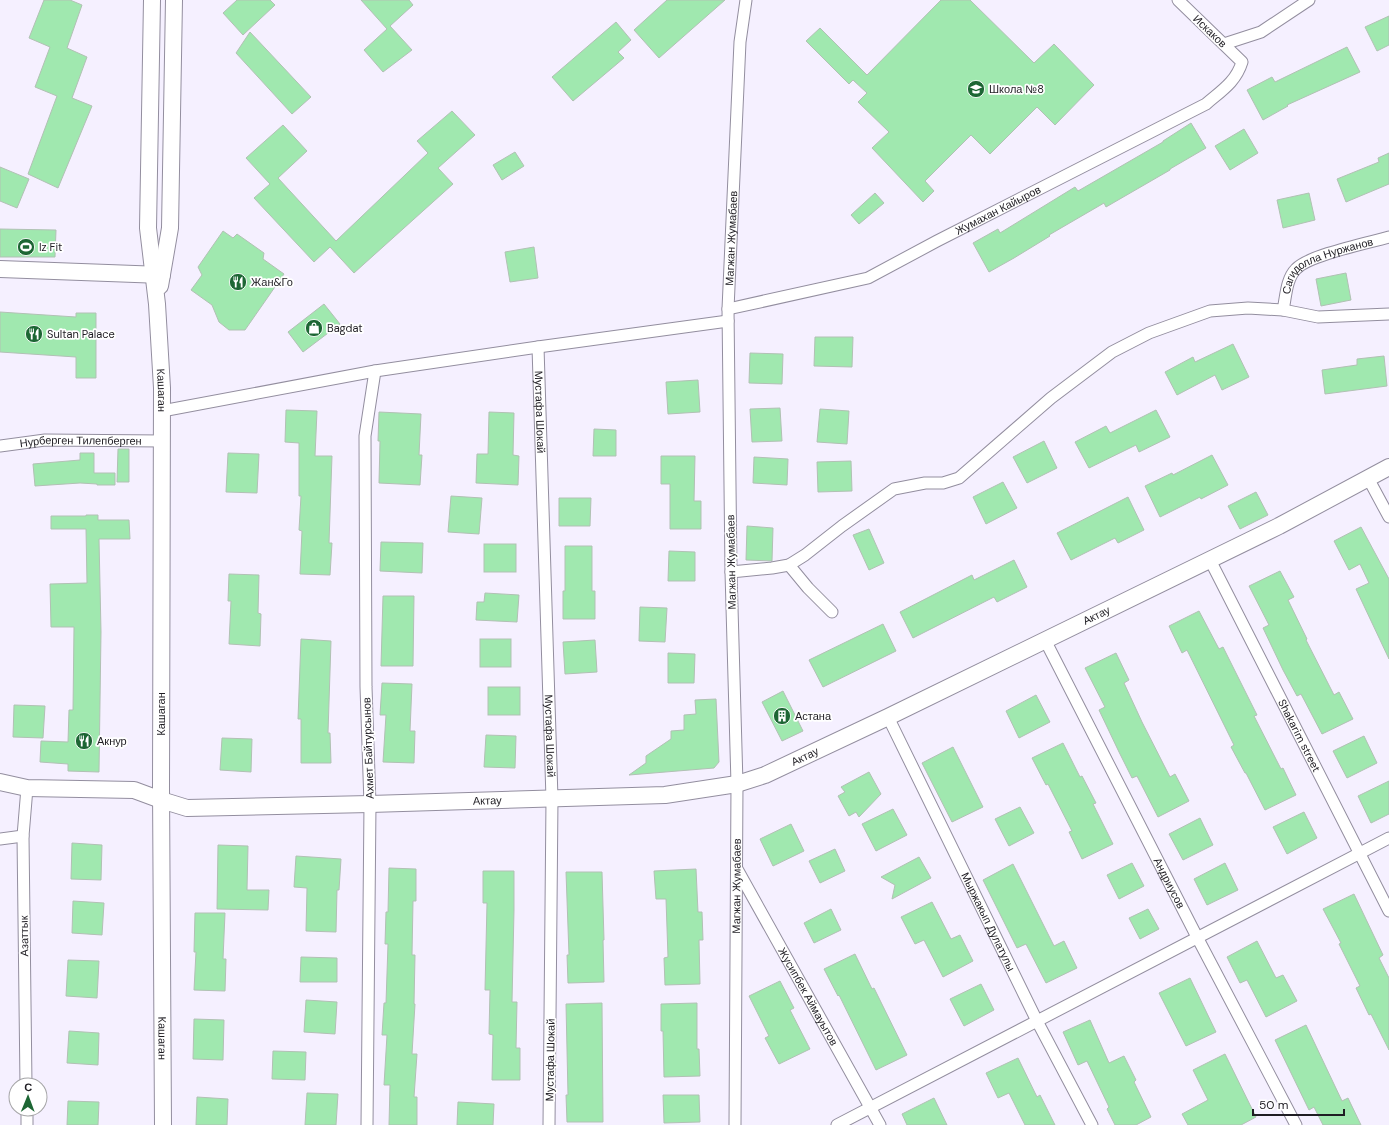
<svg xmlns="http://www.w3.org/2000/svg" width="1389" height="1125" viewBox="0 0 1389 1125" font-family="'DM Sans',sans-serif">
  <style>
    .building { fill: #a0e8af; stroke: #b1c1b4 }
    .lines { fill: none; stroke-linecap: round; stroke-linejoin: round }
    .street-casing { stroke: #938e9f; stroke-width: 13 }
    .secondary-casing { stroke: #938e9f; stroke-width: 18 }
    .street { stroke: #fff; stroke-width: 11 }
    .secondary { stroke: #fff; stroke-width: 16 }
    .labels { text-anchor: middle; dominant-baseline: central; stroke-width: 3.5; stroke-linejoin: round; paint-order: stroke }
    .street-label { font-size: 11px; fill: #1f1d23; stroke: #fff }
    .poi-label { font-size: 11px; fill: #1f1d23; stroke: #fff; text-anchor: start }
  </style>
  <rect width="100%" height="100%" fill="#f5f0ff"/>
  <g class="building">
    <polygon points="44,0 70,0 82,5 67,48 87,57 72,98 92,106 58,188 28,174 57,96 35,87 50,47 29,38"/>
    <polygon points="237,0 270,0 275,5 243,35 223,13"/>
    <polygon points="361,0 409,0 413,5 390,26 412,50 383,72 364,50 387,29"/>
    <polygon points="667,0 725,0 659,58 634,30"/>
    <polygon points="941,0 970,0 1034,63 1054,44 1094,85 1055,125 1037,107 990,154 971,135 925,181 934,191 923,202 872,148 889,132 858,102 867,93 853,80 849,84 806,41 820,28 867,75"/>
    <polygon points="1389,16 1389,45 1377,51 1365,27"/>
    <polygon points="616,22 631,40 618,52 624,58 573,101 552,77"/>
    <polygon points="250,32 311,97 292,114 236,53"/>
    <polygon points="1347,47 1360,72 1287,105 1288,106 1263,120 1247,90 1272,77 1275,82"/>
    <polygon points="452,111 475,135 438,168 453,184 354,273 330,247 314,262 254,198 270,184 246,158 283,125 307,151 278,178 336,241 428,153 417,141"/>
    <polygon points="1191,123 1206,148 1170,169 1170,170 1106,207 1104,203 1049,235 1050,236 1014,258 989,272 973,243 998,229 1000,233 1075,187 1078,191 1163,142 1163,141"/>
    <polygon points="1244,129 1258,153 1230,170 1215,146"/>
    <polygon points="515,152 524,166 502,180 493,165"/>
    <polygon points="1389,153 1389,184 1346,202 1337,179 1379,162 1378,158"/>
    <polygon points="0,167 29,179 17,208 0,201"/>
    <polygon points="875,193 884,203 859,224 851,215"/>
    <polygon points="1309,193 1315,220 1283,228 1277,200"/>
    <polygon points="0,229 56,230 55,257 0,257"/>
    <polygon points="223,231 233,238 237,234 264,253 263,259 284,274 245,330 229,330 219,322 212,305 191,290 202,275 198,267"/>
    <polygon points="534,247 538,278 510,282 505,252"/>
    <polygon points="1346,273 1351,300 1321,306 1316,279"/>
    <polygon points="324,304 340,324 303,352 288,332"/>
    <polygon points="0,312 76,317 76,313 96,313 96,378 76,378 76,357 0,352"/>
    <polygon points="815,337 853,337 852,367 814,366"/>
    <polygon points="1233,344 1249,377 1222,390 1215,375 1177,395 1165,372 1193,357 1195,362"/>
    <polygon points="750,353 783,354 782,384 749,383"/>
    <polygon points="1384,356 1387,386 1325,394 1322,370 1357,365 1357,359"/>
    <polygon points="698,380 700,412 668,414 666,382"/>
    <polygon points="780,408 782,441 752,442 750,409"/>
    <polygon points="820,409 849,411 847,444 817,442"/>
    <polygon points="286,410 317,411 315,456 332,456 329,543 332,543 330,575 300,574 302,531 299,530 301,496 299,496 299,443 285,442"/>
    <polygon points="1156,410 1170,437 1139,452 1136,445 1089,468 1075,442 1106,426 1110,433"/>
    <polygon points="379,412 421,414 419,455 422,455 420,485 379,483 380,441 378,441"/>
    <polygon points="489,412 514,413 513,455 519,456 518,485 476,483 477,454 488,454"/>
    <polygon points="594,429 616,430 616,456 593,456"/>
    <polygon points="1044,441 1057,468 1027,483 1013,457"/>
    <polygon points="118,449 129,449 129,482 117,482"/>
    <polygon points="80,453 94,453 94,473 115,473 115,485 97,485 97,484 80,483 35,486 33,464 80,460"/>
    <polygon points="228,453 259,454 257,493 226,492"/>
    <polygon points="1212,455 1228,485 1201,499 1200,497 1160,517 1145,486 1172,473 1173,475"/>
    <polygon points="661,456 695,456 694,501 701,501 701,529 670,529 670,484 661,484"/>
    <polygon points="754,457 788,459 787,485 753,483"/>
    <polygon points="851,461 852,491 818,492 817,462"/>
    <polygon points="1003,482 1017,508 986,524 973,497"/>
    <polygon points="1256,492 1268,515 1240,529 1228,506"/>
    <polygon points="451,496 482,498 479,534 448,532"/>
    <polygon points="1128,497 1144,530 1118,543 1115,538 1071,560 1057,533"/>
    <polygon points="559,498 591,498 590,526 559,526"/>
    <polygon points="86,515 98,515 98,520 129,520 130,539 99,539 101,632 99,772 68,771 68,764 40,762 41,741 68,742 69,710 73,710 74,627 51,627 50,584 87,583 86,529 51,529 51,516 86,516"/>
    <polygon points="747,526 773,528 772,561 746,560"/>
    <polygon points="1361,527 1389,579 1389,659 1356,589 1369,583 1360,564 1349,570 1334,541"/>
    <polygon points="869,529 884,563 869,570 853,535"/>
    <polygon points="381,542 423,543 422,573 380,571"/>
    <rect x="484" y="544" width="32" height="28"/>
    <polygon points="565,546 592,546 592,591 595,591 595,619 563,619 563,591 565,591"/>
    <polygon points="669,551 695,552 695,581 668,581"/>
    <polygon points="1014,560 1027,587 997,602 994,597 913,638 900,612 972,575 974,580"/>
    <polygon points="1280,571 1294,597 1288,600 1307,639 1306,640 1334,695 1339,692 1353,719 1322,734 1301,694 1297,696 1283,670 1263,628 1269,625 1249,586"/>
    <polygon points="229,574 259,575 258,613 261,614 260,646 229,644 231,601 228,601"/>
    <polygon points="485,593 519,595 517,622 476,620 477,602 484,602"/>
    <polygon points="383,596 414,596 413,666 381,666"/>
    <polygon points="640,607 667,608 665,642 639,641"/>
    <polygon points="1199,611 1219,649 1223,647 1257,715 1254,716 1281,769 1283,768 1296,795 1265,810 1246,773 1245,773 1231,747 1234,745 1187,650 1182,653 1169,626"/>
    <polygon points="883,624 896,651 823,687 809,660"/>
    <polygon points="301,639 331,641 328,733 330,733 331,763 301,763 301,719 298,719"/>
    <rect x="480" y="639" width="31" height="28"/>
    <polygon points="595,640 597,672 565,674 563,642"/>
    <polygon points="668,653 695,654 694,683 668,683"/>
    <polygon points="1116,653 1129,680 1124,683 1142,722 1170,777 1175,774 1189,801 1158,817 1137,776 1132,778 1119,752 1099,710 1105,707 1085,668"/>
    <polygon points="382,683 412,684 410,731 415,731 414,763 383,762 386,715 380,715"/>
    <rect x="488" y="687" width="32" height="28"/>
    <polygon points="783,691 803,731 782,741 762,702"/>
    <polygon points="1036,695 1050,722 1019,738 1006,711"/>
    <polygon points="716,699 719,762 714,768 629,775 646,763 646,756 671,739 671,731 684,730 684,715 696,714 695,700"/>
    <polygon points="14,705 45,706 43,738 13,737"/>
    <polygon points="486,735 516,736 515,768 484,767"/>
    <polygon points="1364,736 1377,763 1347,778 1333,751"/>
    <polygon points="222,738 252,739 251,772 220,770"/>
    <polygon points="1063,743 1080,777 1082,776 1096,803 1093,804 1113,844 1082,859 1069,832 1072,831 1048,784 1046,785 1032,758"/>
    <polygon points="953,747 983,807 952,822 922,763"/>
    <polygon points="869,772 881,794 859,817 856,812 849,816 838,796 845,792 841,787"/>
    <polygon points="1389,781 1389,814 1371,823 1358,796"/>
    <polygon points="1020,807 1034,833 1009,846 995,819"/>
    <polygon points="893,809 907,835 876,851 862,824"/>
    <polygon points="1304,812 1317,838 1287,854 1273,827"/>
    <polygon points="1200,818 1213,845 1183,860 1169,834"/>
    <polygon points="791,824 804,851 773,866 760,839"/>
    <polygon points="72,843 102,845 101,880 71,879"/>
    <polygon points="218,845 248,846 247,890 269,890 268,910 217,909"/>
    <polygon points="835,849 845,871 820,883 809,861"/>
    <polygon points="296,856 341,859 339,890 337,890 336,932 306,931 307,888 294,887"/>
    <polygon points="919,857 931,878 892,899 895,885 881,877"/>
    <polygon points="1132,863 1144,886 1119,899 1107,875"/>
    <polygon points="1225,863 1238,890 1207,905 1194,879"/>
    <polygon points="1013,864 1054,946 1064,941 1077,968 1046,983 1026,944 1017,948 983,880"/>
    <polygon points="389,868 416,869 416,901 413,901 412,955 415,955 414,1004 415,1004 412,1054 417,1054 414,1097 417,1097 417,1125 389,1125 390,1085 384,1085 387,1035 382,1035 384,1003 386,1003 388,944 385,944 386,912 388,912"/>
    <polygon points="696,869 698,912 702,912 703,940 699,940 700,984 665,985 664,958 668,957 666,899 656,899 654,871"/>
    <polygon points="483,871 514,871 514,910 512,1002 517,1002 516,1048 520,1048 520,1080 492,1080 493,1035 489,1034 490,990 485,990 487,903 483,903"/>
    <polygon points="566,872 602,872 604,940 603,940 604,982 568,983 567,955 569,955"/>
    <polygon points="1354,894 1383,955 1379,958 1389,978 1389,1050 1371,1014 1369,1015 1356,988 1360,986 1339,944 1341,943 1323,909"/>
    <polygon points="73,901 104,903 102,935 72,933"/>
    <polygon points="932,902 951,939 960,935 973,961 943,977 924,940 915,944 901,917"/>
    <polygon points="831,909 841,930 814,943 804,923"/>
    <polygon points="1148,909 1159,929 1140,939 1129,918"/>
    <polygon points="195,913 225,913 223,959 226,959 225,991 194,990 196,952 194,952"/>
    <polygon points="1257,941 1276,978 1283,975 1297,1001 1266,1017 1247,980 1240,983 1227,957"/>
    <polygon points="855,954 872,989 874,988 907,1055 876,1070 839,995 838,996 824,969"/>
    <polygon points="301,957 337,958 337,982 300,982"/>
    <polygon points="68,960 99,961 97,998 66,996"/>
    <polygon points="1190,978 1216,1032 1186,1046 1159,993"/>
    <polygon points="780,981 794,1008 790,1010 810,1049 779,1064 765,1038 769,1036 749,996"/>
    <polygon points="981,984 994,1010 964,1026 950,999"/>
    <polygon points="306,1000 337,1002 335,1034 304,1032"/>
    <polygon points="602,1003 603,1122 567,1122 566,1095 568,1095 566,1004"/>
    <polygon points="697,1003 697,1049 699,1049 700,1076 664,1077 663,1031 661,1031 661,1004"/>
    <polygon points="194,1019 224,1020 223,1060 193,1059"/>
    <polygon points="1090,1020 1109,1063 1124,1056 1136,1080 1134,1082 1151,1117 1136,1125 1115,1125 1107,1109 1109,1107 1087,1061 1078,1065 1063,1032"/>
    <polygon points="1306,1025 1342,1101 1348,1098 1361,1125 1323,1125 1314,1107 1309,1110 1275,1040"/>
    <polygon points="69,1031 99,1033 98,1065 67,1063"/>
    <polygon points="273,1051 306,1052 305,1080 272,1079"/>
    <polygon points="1225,1054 1256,1117 1241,1125 1188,1125 1182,1114 1208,1100 1193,1070"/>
    <polygon points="1018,1058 1037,1097 1040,1095 1055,1125 1025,1125 1009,1093 998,1098 986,1073"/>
    <polygon points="307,1093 338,1094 336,1125 305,1125"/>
    <polygon points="663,1095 699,1095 700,1122 664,1123"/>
    <polygon points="197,1097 228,1099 227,1125 196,1125"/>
    <polygon points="934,1098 947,1125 907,1125 902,1114"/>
    <polygon points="68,1101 99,1102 98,1125 67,1125"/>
    <polygon points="458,1102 494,1104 493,1125 457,1125"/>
  </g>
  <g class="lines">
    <defs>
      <g id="street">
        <polyline points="1224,44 1261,32 1309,0"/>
        <path id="s1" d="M728 309 868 278 937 241 1206 104C1221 91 1236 82 1242 62L1178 0"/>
        <path id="s2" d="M1283 310C1286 297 1286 279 1296 269 1309 255 1368 243 1389 237"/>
        <path id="s3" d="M538 347 552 799 549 1125"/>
        <polyline points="162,411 375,371 538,347 728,321"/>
        <path id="s4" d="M0 446 45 440 162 441"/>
        <polyline points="1368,478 1389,517"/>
        <path id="s5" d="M1210 560 1389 911"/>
        <polyline points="789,565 808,588 832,612"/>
        <polyline points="731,572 772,568 789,565 805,555 842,526 894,489 925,483 943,483 959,478 1051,398 1112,352 1149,333 1210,311 1248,308 1283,310 1318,317 1389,314"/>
        <path id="s6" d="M1045 640 1197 937 1296 1125"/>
        <path id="s7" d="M888 717 1037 1021 1092 1125"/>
        <polyline points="0,839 23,836"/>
        <path id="s8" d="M737 869 880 1125"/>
        <polyline points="26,1085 23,836 27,788"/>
        <polyline points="27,1109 27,1125"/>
        <polyline points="367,1125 370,804 366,687 365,436 375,371"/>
        <path id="s9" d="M735 1125 737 784 731 572 728 309 740 42 746 0"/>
        <polyline points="837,1125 1389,838"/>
      </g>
      <g id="secondary">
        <path id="s10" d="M152 0 148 228 157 304 162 388 161 788 163 1125"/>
        <polyline points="0,269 162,275"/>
        <polyline points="160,286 170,228 174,0"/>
        <path id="s11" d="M0 782 27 788 134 790 161 800 187 808 370 804 665 795 737 784 765 775 888 717 1279 526 1389 467"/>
      </g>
    </defs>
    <use href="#street" class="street-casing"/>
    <use href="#secondary" class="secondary-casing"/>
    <use href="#street" class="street"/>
    <use href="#secondary" class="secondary"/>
  </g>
  <defs>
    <symbol id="school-disc" viewBox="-11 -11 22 22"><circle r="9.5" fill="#1d6634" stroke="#fff"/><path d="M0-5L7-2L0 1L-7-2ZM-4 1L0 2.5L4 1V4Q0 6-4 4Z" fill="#fff"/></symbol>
    <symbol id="stadium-disc" viewBox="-11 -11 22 22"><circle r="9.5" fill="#1d6634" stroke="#fff"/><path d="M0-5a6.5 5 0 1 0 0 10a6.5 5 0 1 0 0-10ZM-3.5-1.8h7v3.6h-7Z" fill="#fff"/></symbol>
    <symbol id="restaurant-disc" viewBox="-11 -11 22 22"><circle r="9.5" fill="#1d6634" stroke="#fff"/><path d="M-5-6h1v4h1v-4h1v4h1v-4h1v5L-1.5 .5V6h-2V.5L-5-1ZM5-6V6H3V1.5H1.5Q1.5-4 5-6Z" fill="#fff"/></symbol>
    <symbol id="shop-disc" viewBox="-11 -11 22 22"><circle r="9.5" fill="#1d6634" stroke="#fff"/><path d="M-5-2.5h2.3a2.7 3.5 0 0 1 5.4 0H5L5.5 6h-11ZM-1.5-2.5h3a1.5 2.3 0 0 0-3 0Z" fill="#fff"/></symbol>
    <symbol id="building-disc" viewBox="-11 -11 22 22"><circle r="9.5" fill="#1d6634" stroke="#fff"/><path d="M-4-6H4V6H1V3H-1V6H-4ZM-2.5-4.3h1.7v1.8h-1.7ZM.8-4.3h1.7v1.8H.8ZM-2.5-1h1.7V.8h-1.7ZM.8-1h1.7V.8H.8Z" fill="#fff"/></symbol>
  </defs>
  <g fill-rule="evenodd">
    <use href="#school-disc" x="966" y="79" width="20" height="20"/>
    <use href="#stadium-disc" x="16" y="237" width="20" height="20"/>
    <use href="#restaurant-disc" x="228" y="272" width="20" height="20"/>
    <use href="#shop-disc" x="304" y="318" width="20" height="20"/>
    <use href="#restaurant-disc" x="24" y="324" width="20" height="20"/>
    <use href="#building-disc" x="772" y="706" width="20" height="20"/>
    <use href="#restaurant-disc" x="74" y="731" width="20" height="20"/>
  </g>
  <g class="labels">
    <g class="street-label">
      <text transform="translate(1210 31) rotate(44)">Искаков</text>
      <text stroke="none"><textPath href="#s1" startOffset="290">Жумахан Кайыров</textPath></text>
      <text stroke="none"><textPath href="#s9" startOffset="887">Магжан Жумабаев</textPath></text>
      <text stroke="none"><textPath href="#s2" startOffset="71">Сагидолла Нуржанов</textPath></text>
      <text stroke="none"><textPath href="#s10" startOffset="391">Кашаган</textPath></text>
      <text stroke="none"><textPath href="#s3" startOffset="65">Мустафа Шокай</textPath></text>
      <text stroke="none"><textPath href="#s4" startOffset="81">Нурберген Тилепберген</textPath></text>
      <text transform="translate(731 562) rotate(-91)">Магжан Жумабаев</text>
      <text stroke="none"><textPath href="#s11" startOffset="1139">Актау</textPath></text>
      <text transform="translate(161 714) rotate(-90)">Кашаган</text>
      <text stroke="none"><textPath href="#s3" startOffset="389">Мустафа Шокай</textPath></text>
      <text stroke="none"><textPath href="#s5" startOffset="197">Shakarim street</textPath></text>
      <text transform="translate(368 748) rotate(-92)">Ахмет Байтурсынов</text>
      <text stroke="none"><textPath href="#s11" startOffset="815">Актау</textPath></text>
      <text stroke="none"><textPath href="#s11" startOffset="491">Актау</textPath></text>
      <text stroke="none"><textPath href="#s6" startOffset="273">Андриусов</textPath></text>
      <text stroke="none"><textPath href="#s9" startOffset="239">Магжан Жумабаев</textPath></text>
      <text stroke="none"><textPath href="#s7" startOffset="228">Мыржакып Дулатулы</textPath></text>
      <text transform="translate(24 936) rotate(-91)">Азаттык</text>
      <text stroke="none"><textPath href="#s8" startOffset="146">Жусипбек Аймауытов</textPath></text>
      <text stroke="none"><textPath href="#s10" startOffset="1039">Кашаган</textPath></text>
      <text transform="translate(550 1060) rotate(-89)">Мустафа Шокай</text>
    </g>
    <g class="poi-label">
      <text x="989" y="89">Школа №8</text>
      <text x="39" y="247">Iz Fit</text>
      <text x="251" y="282">Жан&amp;Го</text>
      <text x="327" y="328">Bagdat</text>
      <text x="47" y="334">Sultan Palace</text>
      <text x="795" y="716">Астана</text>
      <text x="97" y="741">Акнур</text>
    </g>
  </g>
  <g transform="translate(28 1097) rotate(1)"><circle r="19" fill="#ffffff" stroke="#a5a5a7"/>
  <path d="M0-3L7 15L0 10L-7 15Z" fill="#1d6634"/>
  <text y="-6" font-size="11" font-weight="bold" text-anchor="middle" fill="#1f1d23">С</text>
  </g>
  <path d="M1253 1109v6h91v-6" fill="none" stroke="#1f1d23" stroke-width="2"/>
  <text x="1259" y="1109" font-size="12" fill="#1f1d23" stroke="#ffffff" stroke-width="3" paint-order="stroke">50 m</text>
</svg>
